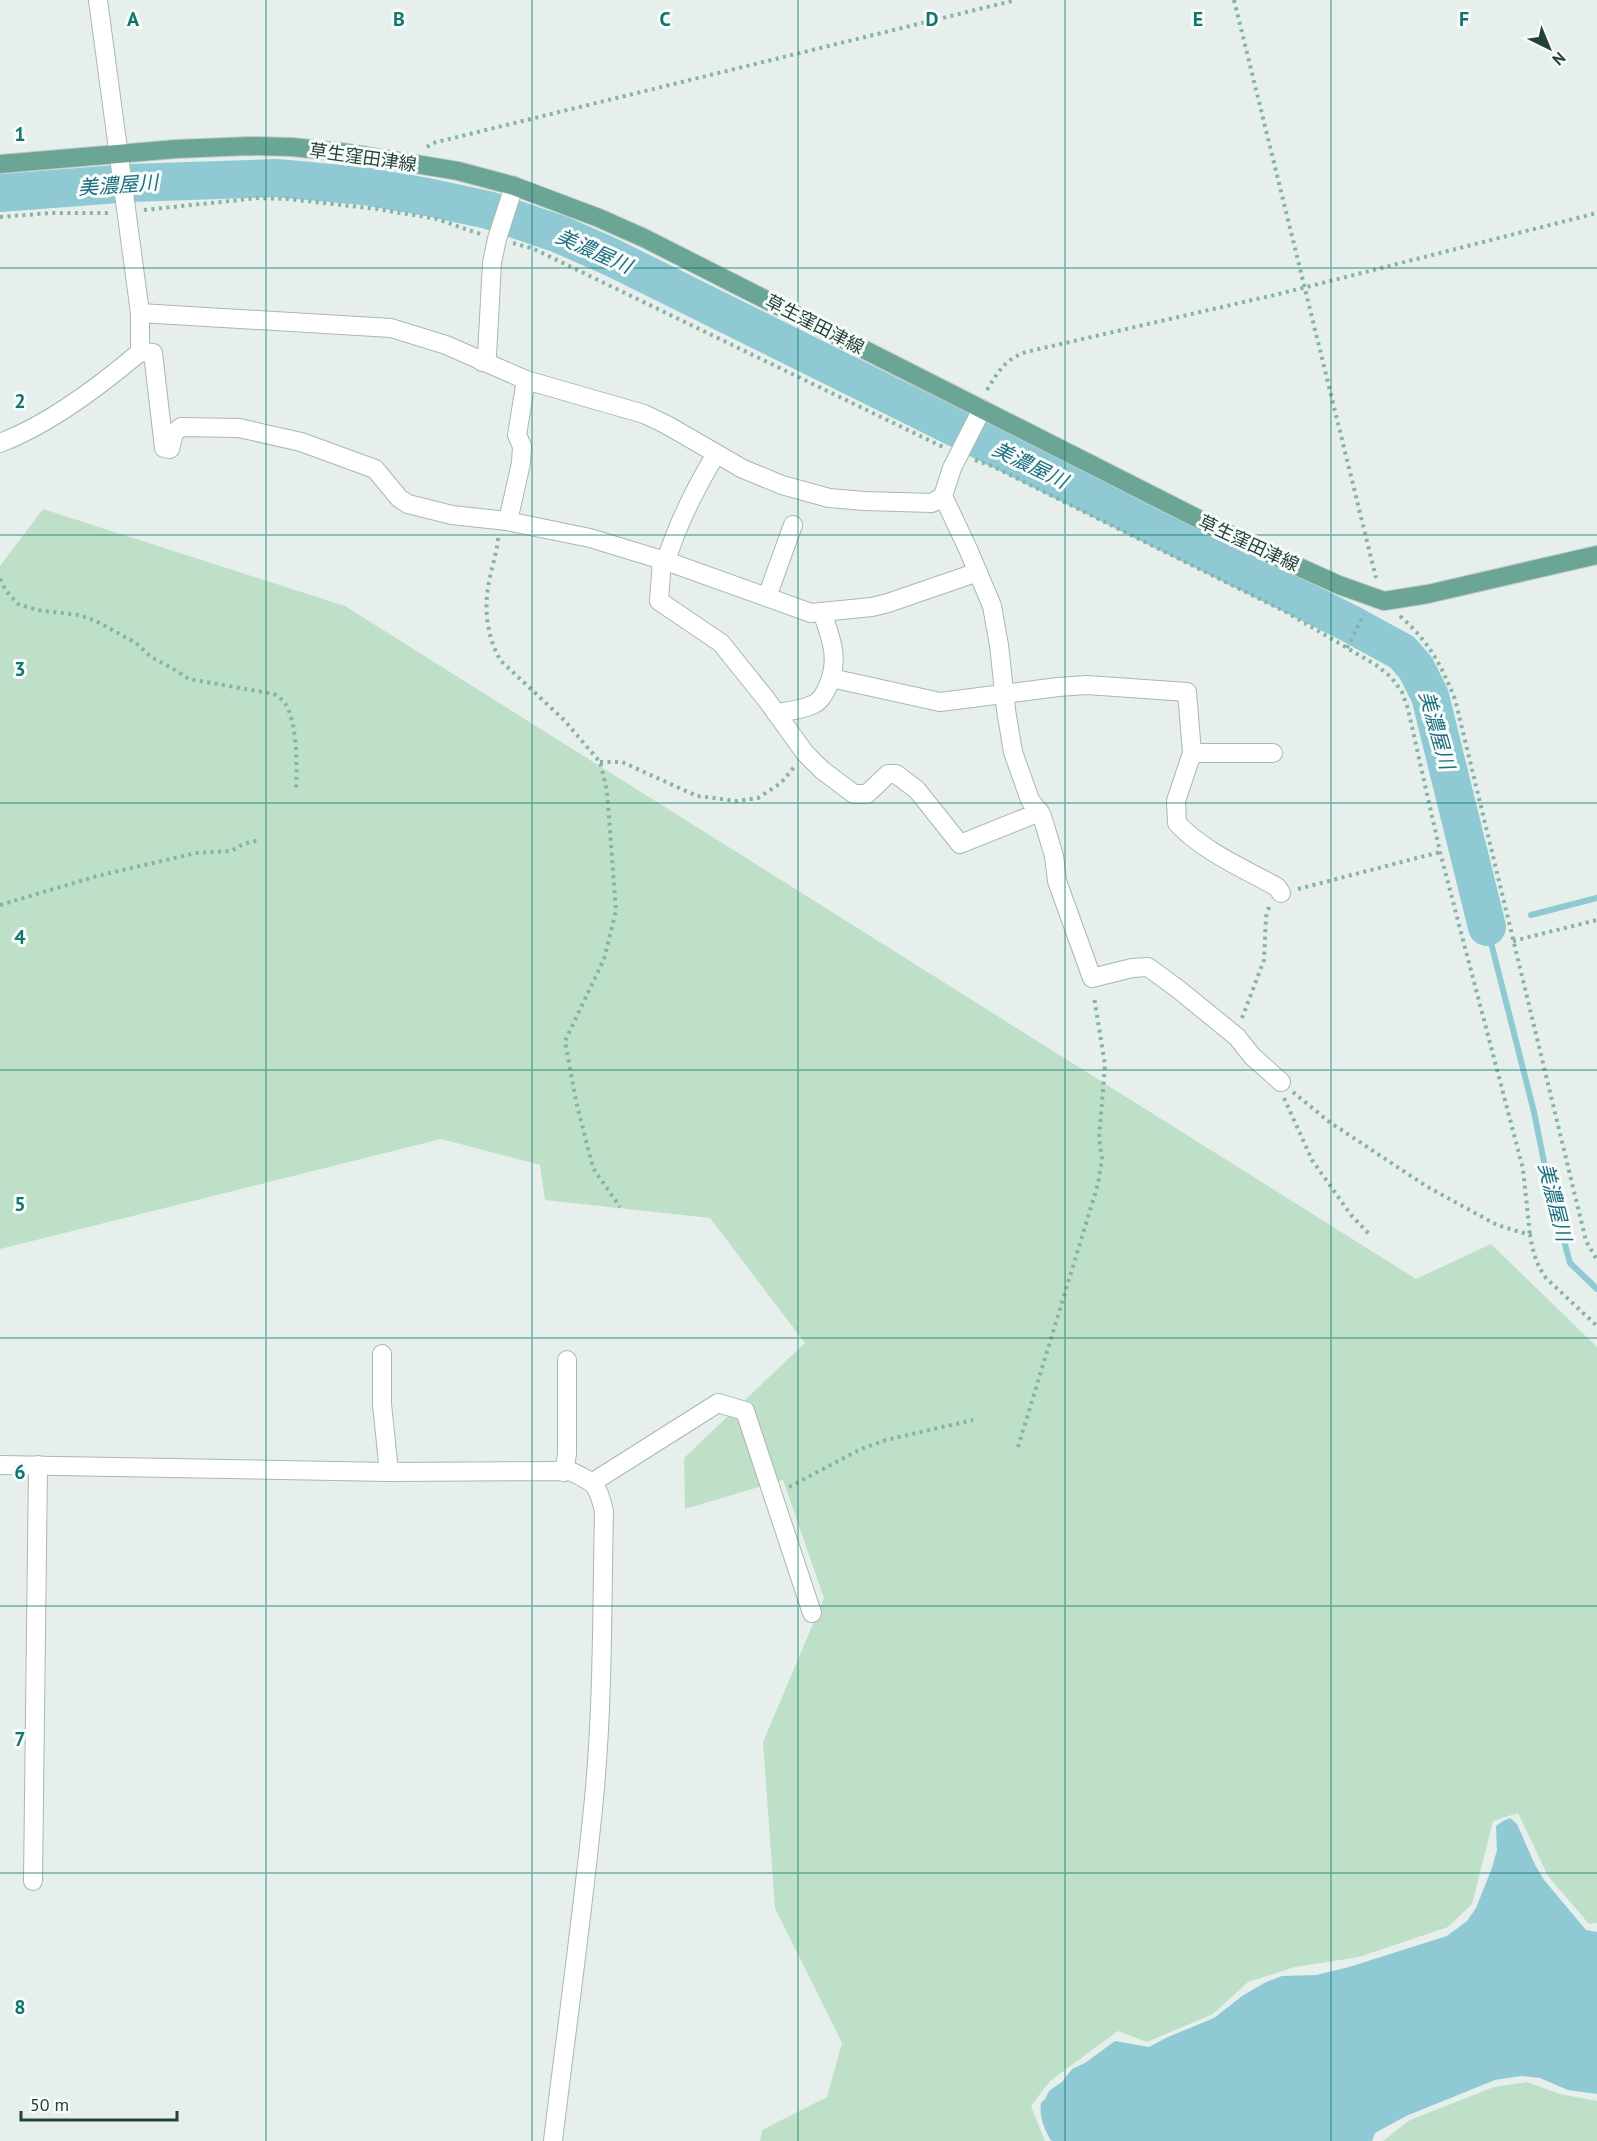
<svg xmlns="http://www.w3.org/2000/svg" width="1597" height="2141" viewBox="0 0 1597 2141" font-family="'PT Sans','Noto Sans JP',sans-serif">
  <style>
    .green { fill: #bfe0c8 }
    .water { fill: #8ec9d4 }
    .lines { fill: none; stroke-linecap: round; stroke-linejoin: round }
    .stream { stroke: #8ec9d4; stroke-width: 6 }
    .river { stroke: #8ec9d4; stroke-width: 38 }
    .minor-casing { stroke: #a8b8b2; stroke-width: 20 }
    .major-casing { stroke: #c2cac8; stroke-width: 20 }
    .path { stroke: #86b3a5; stroke-width: 4; stroke-dasharray: 3 4.5; stroke-linecap: butt }
    .minor { stroke: #fff; stroke-width: 18 }
    .major { stroke: #6aa596; stroke-width: 18 }
    .grid { fill: none; stroke: #0f766e; stroke-width: 1.5; stroke-opacity: 0.55 }
    .labels { text-anchor: middle; dominant-baseline: central; stroke-width: 6; stroke-linejoin: round; paint-order: stroke }
    .street-label { font-size: 18px; fill: #24423a; stroke: #f7fbf9 }
    .water-label { font-size: 20px; font-style: italic; fill: #1c6f80; stroke: #f7fbf9 }
    .grid-label { font-size: 20px; text-anchor: middle; font-weight: bold; fill: #0f766e; stroke: #f7fbf9; stroke-width: 6; stroke-linejoin: round; paint-order: stroke }
  </style>
  <rect width="100%" height="100%" fill="#e6efeb"/>
  <g class="green">
    <polygon points="43,509 345,606 1416,1279 1491,1244 1597,1347 1597,1923 1589,1924 1548,1876 1518,1813 1493,1821 1472,1904 1448,1927 1359,1957 1295,1967 1248,1982 1213,2014 1147,2042 1118,2031 1050,2081 1031,2106 1045,2141 760,2141 762,2130 827,2097 842,2043 775,1908 763,1742 824,1598 783,1480 685,1509 684,1458 805,1343 710,1218 545,1200 540,1165 441,1139 0,1249 0,566"/>
    <polygon points="1527,2082 1560,2094 1597,2101 1597,2141 1383,2141 1410,2120 1494,2087"/>
  </g>
  <path class="water" d="M1510 1818 1517 1824 1535 1865 1544 1880 1586 1930 1597 1932V2094L1568 2090 1540 2078 1521 2076 1495 2080 1406 2116 1375 2133 1372 2141H1052L1050 2139C1044 2128 1039 2116 1041 2103L1045 2099 1049 2091 1062 2082 1072 2069 1085 2063 1115 2041 1149 2047 1168 2037 1214 2018 1242 1996 1266 1982 1282 1976 1316 1975 1349 1967 1447 1936 1467 1921 1476 1908 1492 1868 1497 1850 1496 1826 1503 1821Z"/>
  <g class="lines">
    <g class="stream">
      <polyline points="1531,915 1597,898"/>
      <polyline points="1496,924 1487,927 1534,1112 1548,1182 1570,1263 1597,1289"/>
    </g>
    <polyline class="river" points="0,193 131,183 276,178 364,186 427,197 488,210 559,234 611,257 1349,623 1402,652 1416,668 1430,696 1487,927"/>
    <defs>
      <g id="minor">
        <polyline points="140,313 391,328 446,345 526,380 644,414 667,425 743,469 782,485 829,498 865,501 932,503 943,496 952,468 982,409"/>
        <polyline points="140,352 153,353 164,448 170,449 174,433 181,427 239,428 301,442 375,469 399,498 408,504 452,515 507,521 590,538 662,560 659,601 721,643 766,699 805,753 822,770 854,794 867,794 888,774 896,774 917,790 960,844 1040,812"/>
        <polyline points="482,362 487,355 492,263 497,239 514,186"/>
        <path d="M0 443C48 425 101 385 140 352V313L98 0"/>
        <polyline points="943,496 968,549 992,606 999,645 1006,710 1013,752 1030,800 1042,816 1054,856 1057,881 1092,978 1132,968 1148,967 1178,989 1237,1037 1252,1056 1281,1082"/>
        <polyline points="508,521 521,463 522,446 517,435 526,380"/>
        <path d="M662 560 666 561C678 522 695 489 716 454"/>
        <polyline points="666,561 811,613 872,607 888,603 978,572"/>
        <polyline points="767,597 793,525"/>
        <path d="M831 678 940 702 1058 687 1087 685 1187 692 1192 753 1176 801 1177 823C1204 852 1243 868 1277 887L1281 893"/>
        <path d="M776 713C788 711 803 710 814 704 821 701 825 693 828 686 840 658 831 639 822 612"/>
        <polyline points="1192,753 1273,753"/>
        <polyline points="382,1354 382,1404 389,1472"/>
        <path d="M0 1465 389 1472 570 1471C595 1483 597 1483 604 1511 602 1603 603 1696 595 1788 584 1906 567 2024 553 2141"/>
        <polyline points="564,1472 567,1454 567,1360"/>
        <polyline points="593,1482 718,1403 745,1411 812,1613"/>
        <polyline points="33,1881 38,1465"/>
      </g>
      <polyline id="major" points="0,164 176,149 250,146 292,147 349,153 458,171 514,186 599,218 644,238 1250,545 1339,585 1384,601 1428,594 1597,555"/>
    </defs>
    <use href="#minor" class="minor-casing"/>
    <use href="#major" class="major-casing"/>
    <g class="path">
      <polyline points="1234,0 1376,578"/>
      <polyline points="427,147 433,143 1016,0"/>
      <polyline points="144,210 259,198 288,199 377,209 437,219 480,234"/>
      <polyline points="0,217 51,213 110,213"/>
      <polyline points="513,243 534,249 943,447"/>
      <path d="M987 390C998 372 1005 359 1026 352L1283 293 1597 213"/>
      <polyline points="975,460 992,466 1286,612 1376,665 1391,677 1402,692 1408,709 1440,852 1523,1169 1530,1235"/>
      <path d="M498 538C497 555 490 571 488 588 484 612 488 640 501 661L564 720 600 762 607 791 616 911 604 959 565 1041 576 1101 593 1168 620 1207"/>
      <path d="M0 579 6 591 18 604 37 610 79 615 96 621 136 643 151 657 172 668 189 679 274 694C278 697 282 699 285 703 298 724 297 767 296 791"/>
      <path d="M1400 616C1430 643 1440 663 1455 699L1586 1241 1597 1260"/>
      <polyline points="1347,648 1364,614"/>
      <polyline points="600,762 622,762 697,796 737,801 758,798 781,783 795,766"/>
      <polyline points="1298,889 1440,852"/>
      <polyline points="0,905 97,876 196,853 231,851 243,844 260,840"/>
      <polyline points="1513,941 1597,920"/>
      <polyline points="1242,1018 1264,960 1266,917 1269,907"/>
      <path d="M1293 1092 1328 1121 1426 1186 1497 1225 1530 1235C1533 1252 1536 1264 1546 1278L1597 1326"/>
      <polyline points="1284,1098 1312,1160 1351,1215 1370,1235"/>
      <polyline points="1018,1447 1098,1184 1102,1159 1099,1138 1105,1065 1094,997"/>
      <polyline points="789,1487 861,1449 886,1440 973,1420"/>
    </g>
    <use href="#minor" class="minor"/>
    <use href="#major" class="major"/>
  </g>
  <path class="grid" d="M266 0V2141M532 0V2141M798 0V2141M1065 0V2141M1331 0V2141M0 268H1597M0 535H1597M0 803H1597M0 1070H1597M0 1338H1597M0 1606H1597M0 1873H1597"/>
  <g class="labels">
    <g class="street-label">
      <text transform="translate(363 157) rotate(8)">草生窪田津線</text>
      <text transform="translate(815 324) rotate(27)">草生窪田津線</text>
      <text transform="translate(1249 543) rotate(25)">草生窪田津線</text>
    </g>
    <g class="water-label">
      <text transform="translate(118 185) rotate(-4)">美濃屋川</text>
      <text transform="translate(594 251) rotate(24)">美濃屋川</text>
      <text transform="translate(1030 465) rotate(26)">美濃屋川</text>
      <text transform="translate(1437 730) rotate(74)">美濃屋川</text>
      <text transform="translate(1555 1202) rotate(76)">美濃屋川</text>
    </g>
  </g>
  <g class="grid-label">
    <text x="133" y="26">A</text>
    <text x="399" y="26">B</text>
    <text x="665" y="26">C</text>
    <text x="932" y="26">D</text>
    <text x="1198" y="26">E</text>
    <text x="1464" y="26">F</text>
    <text x="20" y="141">1</text>
    <text x="20" y="408">2</text>
    <text x="20" y="676">3</text>
    <text x="20" y="944">4</text>
    <text x="20" y="1211">5</text>
    <text x="20" y="1479">6</text>
    <text x="20" y="1746">7</text>
    <text x="20" y="2014">8</text>
  </g>
  <g transform="translate(1549 48) rotate(137)" stroke="#f7fbf9" stroke-width="4.5" paint-order="stroke">
  <path d="M0-4.5L10 22L0 15L-10 22Z" fill="#24423a"/>
  <text y="-9" font-size="16" font-weight="bold" text-anchor="middle" fill="#24423a">N</text>
  </g>
  <path d="M21 2111v9h156v-9" fill="none" stroke="#24423a" stroke-width="3"/>
  <text x="30" y="2111" font-size="18" fill="#24423a" stroke="#f7fbf9" stroke-width="4.5" paint-order="stroke">50 m</text>
</svg>
